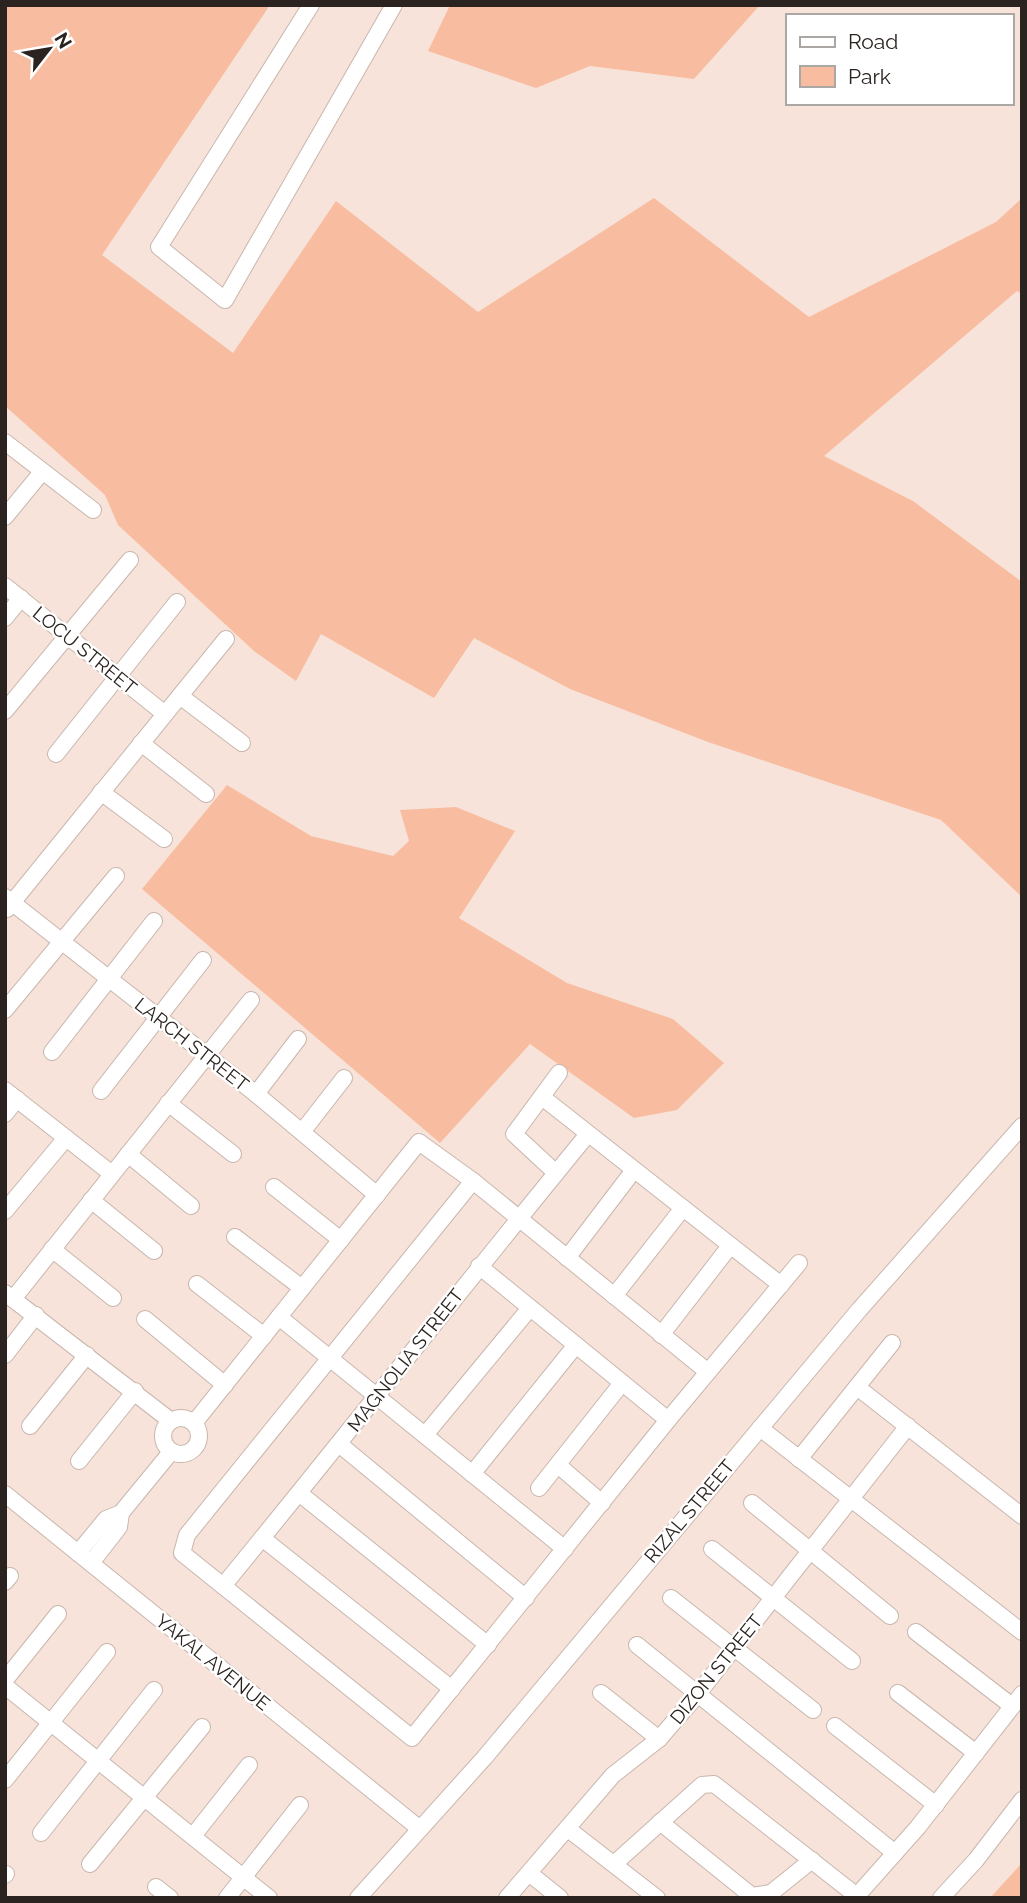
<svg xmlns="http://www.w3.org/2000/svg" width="1027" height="1903" viewBox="0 0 1027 1903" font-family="Raleway,sans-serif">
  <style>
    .green { fill: #f8bda0 }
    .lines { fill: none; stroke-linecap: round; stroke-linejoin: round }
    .minor-casing { stroke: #c9b6ad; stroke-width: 18 }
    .minor { stroke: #fff; stroke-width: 16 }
    .labels { text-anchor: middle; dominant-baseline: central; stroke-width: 5; stroke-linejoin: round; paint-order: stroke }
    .street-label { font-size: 19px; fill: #2a231f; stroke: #fff }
  </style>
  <rect width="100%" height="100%" fill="#f7e3d9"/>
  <g class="green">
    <polygon points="5,5 270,5 102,255 233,353 336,201 478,312 654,198 809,317 996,222 1022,198 1022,294 1017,291 824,456 913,501 1022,582 1022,897 941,820 708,742 570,689 474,638 434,698 321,634 296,681 254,651 118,525 105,495 5,406"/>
    <polygon points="450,5 760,5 694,79 590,66 536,88 428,51"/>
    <polygon points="227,785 311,836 393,856 409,841 400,810 456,807 515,831 459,918 567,983 673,1019 724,1063 677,1110 634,1118 530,1044 440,1143 142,889"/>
    <polygon points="1021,1864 1022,1898 990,1898"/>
  </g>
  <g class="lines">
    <defs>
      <g id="minor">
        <polyline points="311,5 159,247 225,300 394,5"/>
        <polyline points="5,442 93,510"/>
        <polyline points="5,517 42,472"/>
        <polyline points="5,586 165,714"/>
        <polyline points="5,618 21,598"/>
        <polyline points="180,696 242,743"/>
        <polyline points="5,711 130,560"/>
        <polyline points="141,743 206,794"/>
        <polyline points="56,754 177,602"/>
        <polyline points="101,792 164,839"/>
        <polyline points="5,897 256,1094 377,1195"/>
        <polyline points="7,909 226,639"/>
        <polyline points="5,1010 116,876"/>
        <polyline points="52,1052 154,921"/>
        <polyline points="5,1090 112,1174"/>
        <polyline points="101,1091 203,960"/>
        <polyline points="256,1094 298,1039"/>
        <polyline points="542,1097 781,1285"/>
        <polyline points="168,1103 233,1154"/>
        <polyline points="5,1114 17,1099"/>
        <polyline points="302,1132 344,1078"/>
        <polyline points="128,1154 191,1206"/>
        <polyline points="556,1173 514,1134 559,1073"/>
        <polyline points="473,1181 187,1535 182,1553 412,1738 668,1420 799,1263"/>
        <polyline points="274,1187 341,1240"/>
        <polyline points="91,1200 154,1251"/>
        <polyline points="5,1211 66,1138"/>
        <polyline points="235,1237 302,1288"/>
        <polyline points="52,1249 113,1298"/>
        <polyline points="567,1258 634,1170"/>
        <polyline points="479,1266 668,1420"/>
        <polyline points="197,1284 264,1336"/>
        <polyline points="5,1293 171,1421"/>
        <polyline points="614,1296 683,1208"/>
        <polyline points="13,1299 251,1000"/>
        <polyline points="279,1317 565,1549"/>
        <polyline points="145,1319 225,1385"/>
        <polyline points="661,1335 730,1246"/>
        <polyline points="5,1355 36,1315"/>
        <polyline points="857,1387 1022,1516"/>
        <circle cx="181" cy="1436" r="18"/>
        <polyline points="194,1423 419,1142 473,1181 708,1372"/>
        <polyline points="30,1426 87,1355"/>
        <polyline points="760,1428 1022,1632"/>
        <polyline points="425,1435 530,1308"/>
        <polyline points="339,1444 526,1598"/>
        <polyline points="799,1459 892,1343"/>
        <polyline points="79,1461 135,1391"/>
        <polyline points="558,1465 602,1503"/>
        <polyline points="472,1474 576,1345"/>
        <polyline points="539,1488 622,1383"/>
        <polyline points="299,1493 488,1645"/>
        <polyline points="5,1494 420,1829"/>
        <polyline points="752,1503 890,1616"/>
        <polyline points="262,1538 452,1689"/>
        <polyline points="712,1549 852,1661"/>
        <polyline points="78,1553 106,1519 121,1513"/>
        <polyline points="91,1563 119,1527 121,1513 171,1452"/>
        <polyline points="5,1582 10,1576"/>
        <path d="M223 1586C346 1436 465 1284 588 1134"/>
        <polyline points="671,1598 813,1710"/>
        <polyline points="916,1632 1012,1706"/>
        <polyline points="637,1645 895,1853"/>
        <polyline points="5,1680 58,1614"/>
        <polyline points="5,1686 269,1898"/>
        <polyline points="601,1693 659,1739"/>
        <polyline points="898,1693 976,1753"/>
        <polyline points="835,1726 936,1805"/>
        <polyline points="5,1780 107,1652"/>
        <polyline points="660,1822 752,1896 771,1893 812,1860"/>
        <polyline points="568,1829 657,1898"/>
        <polyline points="41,1833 154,1690"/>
        <polyline points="193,1836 249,1765"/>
        <polyline points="90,1864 202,1727"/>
        <polyline points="614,1864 702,1785 714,1784 857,1896"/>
        <polyline points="529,1873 560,1898"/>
        <polyline points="5,1875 6,1874"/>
        <polyline points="156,1887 170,1898"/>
        <polyline points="227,1898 300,1805"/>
        <polyline points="358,1898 485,1757 859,1310 1022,1126"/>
        <polyline points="507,1898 613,1775 659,1739 697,1695 908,1426"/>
        <polyline points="855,1898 918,1827 1022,1694"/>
        <polyline points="941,1898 976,1860 1022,1800"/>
      </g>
    </defs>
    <use href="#minor" class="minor-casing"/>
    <use href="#minor" class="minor"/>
  </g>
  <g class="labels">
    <g class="street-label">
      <text transform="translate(85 650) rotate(39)">LOCU STREET</text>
      <text transform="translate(192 1044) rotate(38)">LARCH STREET</text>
      <text transform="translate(405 1360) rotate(-52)">MAGNOLIA STREET</text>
      <text transform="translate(689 1511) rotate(-50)">RIZAL STREET</text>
      <text transform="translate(213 1662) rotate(39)">YAKAL AVENUE</text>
      <text transform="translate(716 1669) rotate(-51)">DIZON STREET</text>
    </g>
  </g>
  <rect width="1027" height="1903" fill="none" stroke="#2a231f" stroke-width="14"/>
  <rect x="786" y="14" width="228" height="91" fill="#ffffff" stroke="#aaa7a5" stroke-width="2"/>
  <rect x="800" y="37" width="35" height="10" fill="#ffffff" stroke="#aaa7a5" stroke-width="2"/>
  <text x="848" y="49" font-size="21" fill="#2a231f">Road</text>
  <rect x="800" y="66" width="35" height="21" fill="#f8bda0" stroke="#aaa7a5" stroke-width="2"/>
  <text x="848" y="84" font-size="21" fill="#2a231f">Park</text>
  <g transform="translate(49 49) rotate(59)" stroke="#ffffff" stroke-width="5" paint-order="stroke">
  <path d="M0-5L12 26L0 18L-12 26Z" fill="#2a231f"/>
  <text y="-10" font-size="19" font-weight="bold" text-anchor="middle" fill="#2a231f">N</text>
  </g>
</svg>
